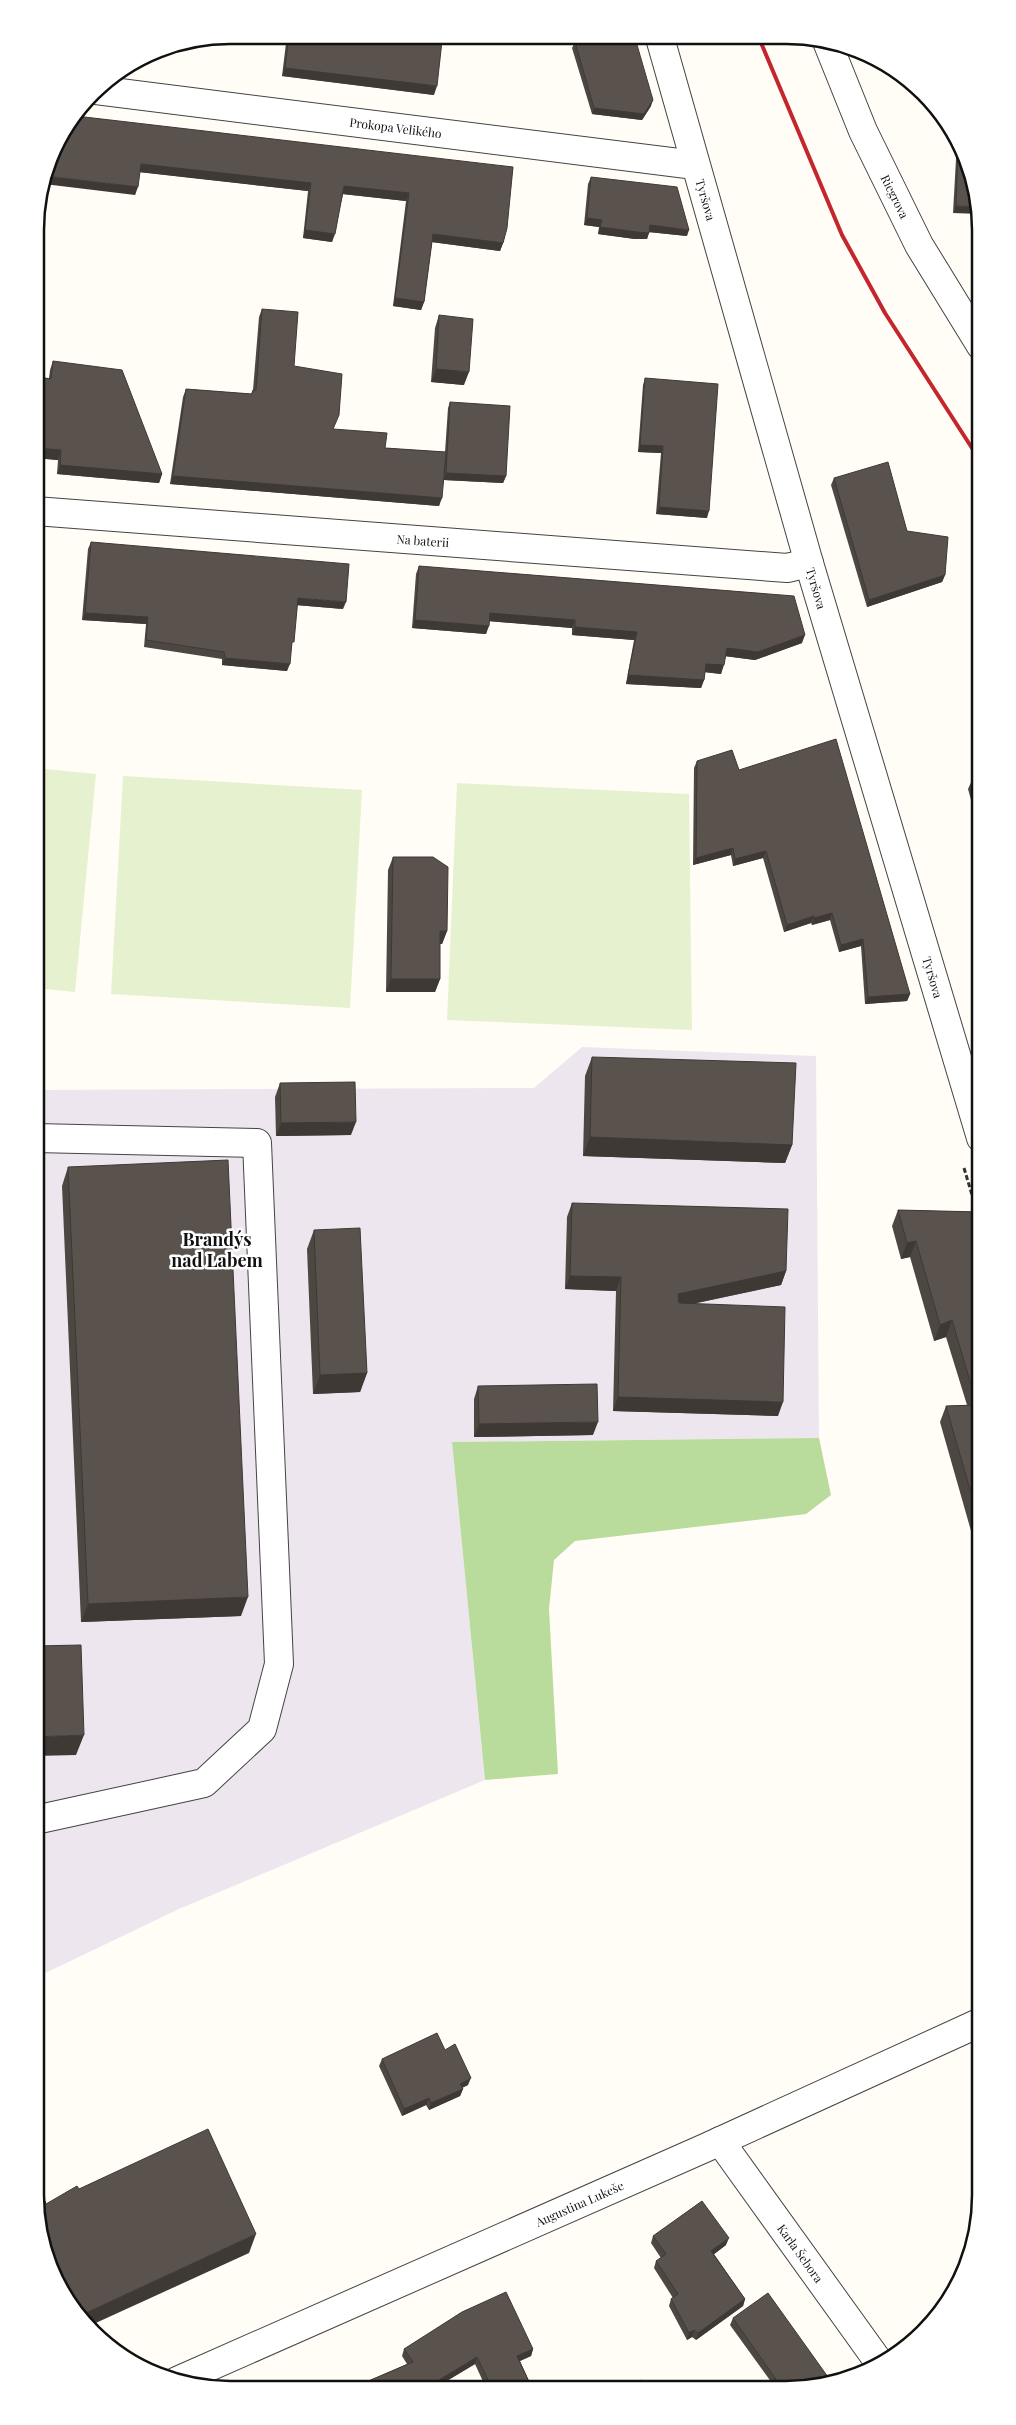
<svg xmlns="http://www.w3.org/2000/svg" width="1016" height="2425" viewBox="0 0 1016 2425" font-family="'Playfair Display',serif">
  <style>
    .industrial { fill: #eee6ef }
    .forest { fill: #b9dc9c }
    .pitch { fill: #e6f2cf }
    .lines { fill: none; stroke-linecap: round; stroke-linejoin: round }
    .minor-casing { stroke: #444; stroke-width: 30 }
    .path { stroke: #333; stroke-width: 3; stroke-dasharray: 5 2.5; stroke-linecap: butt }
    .minor { stroke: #fff; stroke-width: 28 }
    .rail { stroke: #c4262e; stroke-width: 4 }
    .wall { fill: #4d4742 }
    .shaded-wall { fill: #3f3936 }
    .building { fill: #5a524d; stroke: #3f3936 }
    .labels { text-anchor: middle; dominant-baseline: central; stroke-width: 5; stroke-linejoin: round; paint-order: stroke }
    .street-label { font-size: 12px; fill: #111; stroke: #fff }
    .district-label { font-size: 18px; font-weight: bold; fill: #111; stroke: #fff }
    .rim { fill: none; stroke: #111; stroke-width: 2.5 }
  </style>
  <rect width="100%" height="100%" fill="#fffdf5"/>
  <polygon class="industrial" points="582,1047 816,1056 819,1438 452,1442 485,1780 179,1909 35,1978 35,1090 534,1088"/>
  <polygon class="forest" points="819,1438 831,1495 806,1514 575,1541 554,1560 549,1609 558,1774 485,1780 452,1442"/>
  <g class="pitch">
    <polygon points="35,768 96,774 75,992 35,988"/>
    <polygon points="123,776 362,790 350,1008 111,994"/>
    <polygon points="457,783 689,794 692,1030 447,1020"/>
  </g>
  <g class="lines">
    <defs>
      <g id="minor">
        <path id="s1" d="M660 38 809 563 981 1138"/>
        <path id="s2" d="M826 39 863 131 919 245 981 346"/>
        <path id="s3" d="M96 90 695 165"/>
        <path id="s4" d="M35 511 787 568 809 563"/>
        <polyline points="35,1820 204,1783 262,1729 279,1664 257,1143 35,1138"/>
        <path id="s5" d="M720 2141 881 2365"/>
        <path id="s6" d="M177 2381 705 2148 981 2022"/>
      </g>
    </defs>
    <use href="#minor" class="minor-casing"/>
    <polyline class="path" points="964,1168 978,1215"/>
    <use href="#minor" class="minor"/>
    <polyline class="rail" points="759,38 842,235 885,313 981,462"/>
  </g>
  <g class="wall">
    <polygon points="289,35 340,41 341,36 414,36 434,95 282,76 286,43"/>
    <polygon points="575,42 651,106 642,120 592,114 572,48"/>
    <polygon points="55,144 513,167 503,243 500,251 432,242 424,302 421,310 393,306 406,201 343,194 332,242 303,238 308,191 140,172 135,195"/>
    <polygon points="958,152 974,179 953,213 956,159"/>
    <polygon points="591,177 687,236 649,232 647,239 635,239 598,234 599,227 584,225 588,184"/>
    <polygon points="981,245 981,275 971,260 974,250"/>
    <polygon points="262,309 294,366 333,429 385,448 445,452 448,408 450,402 506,476 503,483 444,480 439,506 170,484 183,397 186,389 251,394 253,390 259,317"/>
    <polygon points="439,315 464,385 431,382 435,328"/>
    <polygon points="53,361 162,474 159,483 57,474 58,460 35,458 35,377 49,378 50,370"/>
    <polygon points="645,378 707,518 656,514 661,453 638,452 643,385"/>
    <polygon points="834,478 907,531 945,575 942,582 867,607 831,485"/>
    <polygon points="91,542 343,609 297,605 291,649 287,671 222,665 222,659 144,647 146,624 82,620 88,549"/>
    <polygon points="419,566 802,643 755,660 725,656 721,674 705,672 704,680 701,688 626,684 634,640 572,635 572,628 489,621 486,634 412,628 416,574"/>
    <polygon points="697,761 739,770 910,994 907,1001 865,1004 861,946 839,952 830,920 812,925 811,923 784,932 763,858 733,866 731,855 693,865 694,768"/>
    <polygon points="981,775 981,828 979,829 968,789 973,778"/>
    <polygon points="393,857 447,931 442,944 440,944 440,979 435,992 386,992 388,870"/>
    <polygon points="592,1057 792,1145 785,1163 583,1156 585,1076"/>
    <polygon points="280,1083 351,1135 276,1136 275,1097"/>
    <polygon points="68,1167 241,1616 81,1622 62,1186"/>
    <polygon points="572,1203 786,1271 781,1285 692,1304 778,1416 613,1411 616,1291 565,1289 567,1217"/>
    <polygon points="898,1210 981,1212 981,1566 940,1422 946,1406 967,1405 946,1337 934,1341 910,1257 901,1259 892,1226"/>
    <polygon points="314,1230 367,1373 360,1392 313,1394 307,1249"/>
    <polygon points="478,1386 593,1435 474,1437 474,1399"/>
    <polygon points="445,2050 468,2085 462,2088 463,2089 460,2096 429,2110 426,2105 402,2116 379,2066 382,2059"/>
    <polygon points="653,2236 726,2245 714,2254 745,2299 743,2306 696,2340 692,2337 687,2340 669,2306 671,2299 673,2298 654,2268 656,2261 661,2258 651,2243"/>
    <polygon points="733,2318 787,2390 777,2390 730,2325"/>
    <polygon points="404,2349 533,2349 531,2356 520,2361 532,2388 486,2388 475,2364 435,2388 364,2387 366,2382 407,2364 402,2356"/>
  </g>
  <g class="shaded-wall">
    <polygon points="285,68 437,86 434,95 282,76"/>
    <polygon points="653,100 651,106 642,120 592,114 594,108"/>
    <polygon points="141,164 311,183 308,191 138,172"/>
    <polygon points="46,176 138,187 135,195 44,184"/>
    <polygon points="344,186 409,193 406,201 342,194"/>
    <polygon points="956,206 978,207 979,214 953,213"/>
    <polygon points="587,218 602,220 599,227 584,225"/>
    <polygon points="650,225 689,230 687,236 648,232"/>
    <polygon points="600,227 649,233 647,239 635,239 598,234"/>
    <polygon points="305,230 335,234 332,242 303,238"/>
    <polygon points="433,234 503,243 500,251 431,242"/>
    <polygon points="395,298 424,302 421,310 393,306"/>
    <polygon points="436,369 469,372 464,385 431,382"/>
    <polygon points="640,445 663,446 661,453 638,452"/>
    <polygon points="35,448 61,450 58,460 35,458"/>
    <polygon points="60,465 162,474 159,483 57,474"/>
    <polygon points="446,473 506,476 503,483 444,480"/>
    <polygon points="173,476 442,498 439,506 170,484"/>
    <polygon points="659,507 709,511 707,518 656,514"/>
    <polygon points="945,575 942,582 867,607 869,600"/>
    <polygon points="298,598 346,602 343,609 295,605"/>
    <polygon points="85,613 148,617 146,624 82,620"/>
    <polygon points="490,613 575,620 572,628 487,621"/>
    <polygon points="415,620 489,626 486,634 412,628"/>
    <polygon points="575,627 637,632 634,640 572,635"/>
    <polygon points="805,635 802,643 755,660 724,656 727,648"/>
    <polygon points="225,658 290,664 287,671 222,665"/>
    <polygon points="706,664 724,665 721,674 703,672"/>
    <polygon points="628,675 704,680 701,688 626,684"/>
    <polygon points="733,848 731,855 693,865 696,858"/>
    <polygon points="766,851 763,858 733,866 735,859"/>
    <polygon points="832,913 830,920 812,925 814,918"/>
    <polygon points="814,916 811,923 784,932 787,925"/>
    <polygon points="440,931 447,931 442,944 435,944"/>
    <polygon points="863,939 861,946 839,952 841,945"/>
    <polygon points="391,979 440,979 435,992 386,992"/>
    <polygon points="910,994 907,1001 865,1004 868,997"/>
    <polygon points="356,1122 351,1135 276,1136 281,1123"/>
    <polygon points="590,1137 792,1145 785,1163 583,1156"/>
    <polygon points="916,1241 910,1257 901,1259 907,1243"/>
    <polygon points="786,1271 781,1285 673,1308 678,1294"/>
    <polygon points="570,1276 621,1277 616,1291 565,1289"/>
    <polygon points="952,1320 946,1337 934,1341 940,1325"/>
    <polygon points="367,1373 360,1392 313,1394 320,1375"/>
    <polygon points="618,1397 783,1402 778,1416 613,1411"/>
    <polygon points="598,1422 593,1435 474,1437 479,1424"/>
    <polygon points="248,1597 241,1616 81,1622 88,1604"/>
    <polygon points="84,1735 76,1755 35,1756 35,1737"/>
    <polygon points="471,2078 468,2085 457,2090 460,2084"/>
    <polygon points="463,2089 460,2096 429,2110 431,2103"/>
    <polygon points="429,2098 426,2105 402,2116 404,2109"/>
    <polygon points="256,2234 249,2253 87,2327 79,2316"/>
    <polygon points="729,2238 726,2245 709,2258 711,2251"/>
    <polygon points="745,2299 743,2306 696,2340 698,2333"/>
    <polygon points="694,2330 692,2337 687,2340 689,2333"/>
    <polygon points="533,2349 531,2356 515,2363 517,2356"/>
    <polygon points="477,2357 475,2364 435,2388 426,2388"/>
  </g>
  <g class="building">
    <polygon points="289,35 342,41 343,36 414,36 414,37 442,41 437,86 285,68"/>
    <polygon points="590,37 635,38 653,100 644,114 594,108 575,42"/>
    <polygon points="76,116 513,167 507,228 503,243 433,234 424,302 395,298 409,193 344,186 335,234 305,230 311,183 141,164 138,187 46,176 55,144"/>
    <polygon points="958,152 963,153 974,179 978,207 956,206"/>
    <polygon points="591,177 677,187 689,230 650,225 649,233 637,232 600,227 602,220 587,218"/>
    <polygon points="981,245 981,260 974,250"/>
    <polygon points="262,309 298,312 294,366 342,374 339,415 333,429 387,433 385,448 446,452 442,498 173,476 186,389 252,394 253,390 256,390"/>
    <polygon points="439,315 473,319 469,372 436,369"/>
    <polygon points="53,361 122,370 162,474 60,465 61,450 35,448 35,377 51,379"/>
    <polygon points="645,378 718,384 709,511 659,507 663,446 640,445"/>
    <polygon points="450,402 510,406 506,476 446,473"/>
    <polygon points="888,462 907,531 948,537 945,575 869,600 834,478"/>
    <polygon points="91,542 349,564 346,602 298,598 294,642 292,642 290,664 225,658 224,652 146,640 148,617 85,613"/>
    <polygon points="419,566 794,596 805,635 758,652 727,648 724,665 706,664 704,680 628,675 637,632 575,627 575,620 490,613 489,626 415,620"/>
    <polygon points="836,739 910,994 868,997 863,939 841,945 832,913 814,918 814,916 787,925 766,851 735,859 733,848 696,858 697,761 732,750 739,770"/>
    <polygon points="981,775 981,809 973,778"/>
    <polygon points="393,857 433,857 448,867 447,931 440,931 440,979 391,979"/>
    <polygon points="592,1057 796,1063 792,1145 590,1137"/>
    <polygon points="355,1082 356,1122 281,1123 280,1083"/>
    <polygon points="228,1160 248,1597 88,1604 68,1167"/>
    <polygon points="572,1203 788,1209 786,1271 678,1294 679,1303 785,1307 783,1402 618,1397 621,1277 570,1276"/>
    <polygon points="898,1210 981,1212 981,1528 946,1406 977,1405 952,1320 940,1325 916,1241 907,1243"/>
    <polygon points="360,1228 367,1373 320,1375 314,1230"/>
    <polygon points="597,1384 598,1422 479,1424 478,1386"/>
    <polygon points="81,1645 84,1735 35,1737 35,1646"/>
    <polygon points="437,2033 445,2050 455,2044 471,2078 460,2084 463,2089 431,2103 429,2098 404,2109 382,2059"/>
    <polygon points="208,2129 256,2234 79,2316 61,2293 42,2246 36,2205 45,2201 46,2204 77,2186 79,2189"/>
    <polygon points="702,2201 729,2238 711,2251 745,2299 698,2333 694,2330 689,2333 671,2299 678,2294 656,2261 666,2254 653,2236"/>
    <polygon points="506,2292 533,2349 517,2356 532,2388 492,2388 477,2357 426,2388 368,2387 366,2382 413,2362 404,2349 462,2312"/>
    <polygon points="768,2293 833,2384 787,2390 779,2390 782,2388 733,2318"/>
    <polygon points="641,2380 647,2389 629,2389"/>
  </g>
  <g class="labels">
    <g class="street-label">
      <text stroke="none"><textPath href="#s3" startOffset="302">Prokopa Velikého</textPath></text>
      <text stroke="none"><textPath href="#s2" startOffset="172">Riegrova</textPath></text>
      <text stroke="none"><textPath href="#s1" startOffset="168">Tyršova</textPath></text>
      <text stroke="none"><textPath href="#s4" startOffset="389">Na baterii</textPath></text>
      <text stroke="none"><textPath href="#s1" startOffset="572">Tyršova</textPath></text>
      <text stroke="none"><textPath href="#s1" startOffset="978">Tyršova</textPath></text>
      <text stroke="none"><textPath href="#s6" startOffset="440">Augustina Lukeše</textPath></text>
      <text stroke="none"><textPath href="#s5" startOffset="138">Karla Šebora</textPath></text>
    </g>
    <g class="district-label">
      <text x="217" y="1239">Brandýs<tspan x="217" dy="21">nad Labem</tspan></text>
    </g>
  </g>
  <path d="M0 0H1016V2425H0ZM230 44H786A186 186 0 0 1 972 230V2195A186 186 0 0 1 786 2381H230A186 186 0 0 1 44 2195V230A186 186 0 0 1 230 44Z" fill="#fff" fill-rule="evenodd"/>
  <path class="rim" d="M230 44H786A186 186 0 0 1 972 230V2195A186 186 0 0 1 786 2381H230A186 186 0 0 1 44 2195V230A186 186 0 0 1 230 44Z"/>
</svg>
